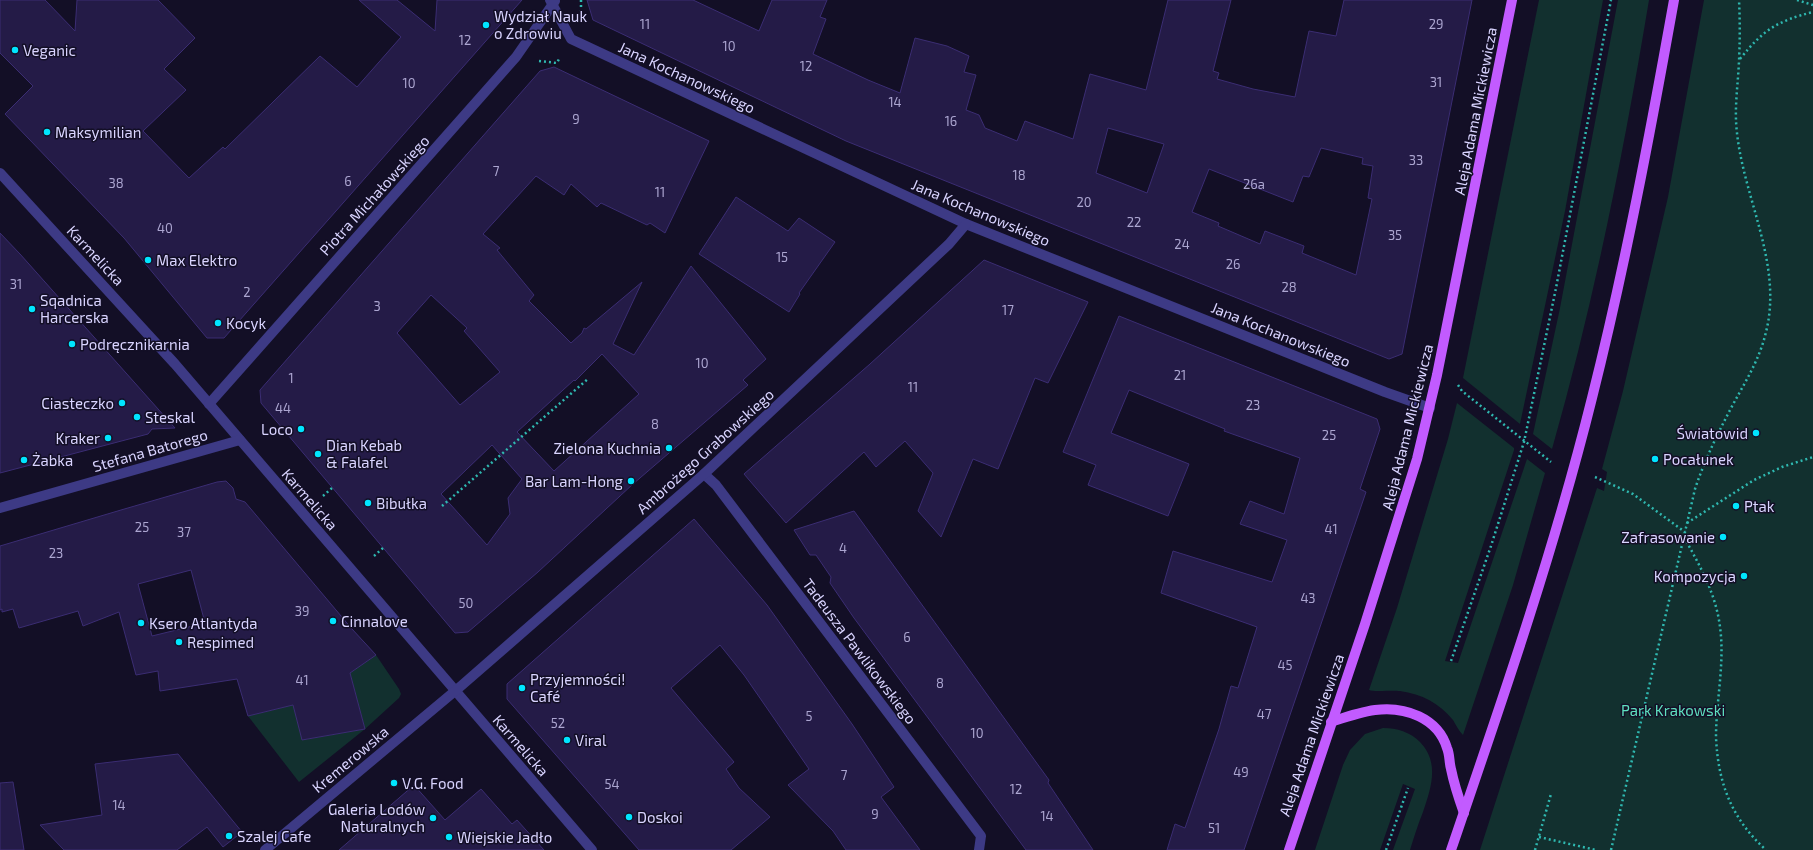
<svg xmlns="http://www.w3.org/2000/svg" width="1813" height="850" viewBox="0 0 1813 850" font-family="'Exo 2',sans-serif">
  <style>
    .green { fill: #12302f }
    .building { fill: #241b47; stroke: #3b2d73; fill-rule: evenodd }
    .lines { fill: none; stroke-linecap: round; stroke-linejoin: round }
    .path { stroke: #2fb8b0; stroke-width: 2.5; stroke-dasharray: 2 3; stroke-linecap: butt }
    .minor { stroke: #3d3a85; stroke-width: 10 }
    .primary { stroke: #c25bff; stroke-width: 10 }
    .poi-dot { fill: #00e5ff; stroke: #130f26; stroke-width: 1.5 }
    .labels { text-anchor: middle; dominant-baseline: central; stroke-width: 3; stroke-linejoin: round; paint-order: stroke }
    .number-label { font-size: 13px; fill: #aca6d1 }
    .poi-label { font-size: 15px; fill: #d9d4ff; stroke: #130f26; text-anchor: start }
    .street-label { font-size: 15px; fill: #d9d4ff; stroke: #130f26 }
    .park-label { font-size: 15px; fill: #5fe0c0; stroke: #130f26 }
  </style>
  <rect width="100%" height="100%" fill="#130f26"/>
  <g class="green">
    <polygon points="1539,0 1603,0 1565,211 1520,424 1463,378"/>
    <path d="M1618 0H1649C1624 151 1594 302 1552 449L1533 434 1560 308Z"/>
    <polygon points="1704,0 1813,0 1813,850 1480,850 1597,488 1604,491 1607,472 1602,469 1623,391 1668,197"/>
    <path d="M1457 403 1514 448V450L1445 661 1458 663 1527 459 1545 473 1513 585 1463 735C1459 731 1456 725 1453 720 1439 703 1422 694 1400 691 1392 690 1374 692 1369 690L1397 608 1448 439Z"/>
    <polygon points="376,655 399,689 401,694 399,698 365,729 299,782 248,716 293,705 303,740 365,729 350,673"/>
    <path d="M1383 728C1397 728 1410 732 1420 742 1440 763 1431 788 1423 812 1418 824 1414 837 1410 850H1393L1415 789 1403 784 1380 850H1315L1343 765 1350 750 1365 734Z"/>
  </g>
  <g class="building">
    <polygon points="0,0 45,0 75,31 77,0 158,0 195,38 164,69 186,90 143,131 189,178 223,147 225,149 320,56 357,87 401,37 359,0 397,0 435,31 437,0 522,0 224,338 207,338 124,238 5,114 33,86 0,53"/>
    <path d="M587 0H693L759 31 772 0H827L820 17 826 19 813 54 868 80 900 93 915 38 947 46 969 56 964 72 976 75 966 110 979 115 985 128 1017 141 1025 121 1073 139 1090 74 1146 90 1168 0H1231L1213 71 1219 73 1217 79 1253 89 1295 97 1309 31 1336 36 1344 0H1472L1402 354 1389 359 846 141 593 20ZM1108 128 1164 144 1147 193 1096 173ZM1321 148 1363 158 1362 164 1373 166 1368 198 1372 199 1356 275 1302 253 1304 246 1265 231 1260 244 1218 226 1219 223 1192 212 1209 169 1293 202 1303 176 1309 177Z"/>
    <path d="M554 67 709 141 665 233 650 223 647 225 601 203 597 207 571 184 564 195 536 176 483 234 500 248 497 250 534 295 529 301 571 343 582 333 584 328 586 329 642 282 613 344 634 355 691 266 766 359 743 380 748 385 633 484 538 572 468 632 455 633 261 403 260 390 540 71ZM431 295 467 328 464 331 500 372 460 405 397 333ZM602 354 639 394 554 471 517 432 574 380 575 381ZM492 445 522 479 508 498 510 514 487 545 441 494Z"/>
    <polygon points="736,197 788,231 799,218 835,242 799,293 800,294 789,312 699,254"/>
    <polygon points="0,233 20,254 175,428 152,429 148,434 0,473"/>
    <polygon points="984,260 1088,302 1048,383 1035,378 998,469 973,459 941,537 918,511 933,473 905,441 876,467 864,452 786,523 744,474 870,364"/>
    <polygon points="1119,316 1377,419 1380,429 1360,489 1366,492 1244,850 1167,850 1175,824 1185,828 1219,729 1231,686 1238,688 1257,627 1161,593 1173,551 1272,582 1287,540 1240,524 1250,501 1284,514 1300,458 1224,431 1225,429 1129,390 1111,433 1189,464 1168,516 1088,485 1096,465 1063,452"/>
    <path d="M226 481 233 488 236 499 245 502 352 629 376 655 350 673 365 729 302 740 293 705 248 716 237 679 160 691 158 671 136 675 119 612 83 626 78 611 19 628 13 609 2 612V609L0 610V546L121 510 217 482ZM191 570 205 623 152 636 138 584Z"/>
    <polygon points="854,511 1049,780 1048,783 1093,850 1026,850 854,618 830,583 831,577 816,555 810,555 794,530"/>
    <polygon points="694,519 767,605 852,724 894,787 881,797 920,850 846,850 833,831 788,785 809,769 744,675 720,645 671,688 734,762 726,769 739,788 770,817 731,850 639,850 507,699 507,684"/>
    <polygon points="178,754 242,832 223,847 207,827 177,850 64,850 40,825 102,815 95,764"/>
    <polygon points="13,782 24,850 0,850 0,783"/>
    <polygon points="414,785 445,820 481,789 512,824 517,820 544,850 339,850"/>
  </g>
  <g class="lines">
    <g class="path">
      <polyline points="581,0 581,11"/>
      <polyline points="1797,0 1813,5"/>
      <path d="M1740 59C1763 30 1777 21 1813 12"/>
      <polyline points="539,61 557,63 560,57"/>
      <polyline points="1458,385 1462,391 1551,462"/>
      <polyline points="1595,477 1633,494 1685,532"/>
      <polyline points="323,496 332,488"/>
      <polyline points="442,506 589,378"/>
      <polyline points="1687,523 1754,480 1782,467 1813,457"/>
      <path d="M1684 537C1700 566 1716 594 1720 627 1725 663 1716 701 1716 737 1718 784 1732 819 1766 850"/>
      <polyline points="374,556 383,548"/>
      <polyline points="1451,661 1491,546 1524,442 1556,288 1611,0"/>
      <polyline points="1539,837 1596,850"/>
      <polyline points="1386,850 1408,788"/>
      <polyline points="1535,850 1551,794"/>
      <path d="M1611 850 1695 489C1704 462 1716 437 1729 412 1743 385 1759 362 1766 332 1783 265 1744 199 1737 133 1734 109 1738 85 1739 61 1740 40 1740 20 1739 0"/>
    </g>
    <g class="minor">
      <polyline points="550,0 571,39 966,224 1385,392 1430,408"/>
      <polyline points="0,173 175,364 592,850"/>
      <polyline points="209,404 516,57 555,1"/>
      <polyline points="704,474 716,485 981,836 979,850"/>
      <polyline points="0,508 240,440"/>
      <polyline points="265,850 461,686 704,474 949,244 966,224"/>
    </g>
    <g class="primary">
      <path d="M1331 722C1346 717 1360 712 1375 710 1405 706 1438 718 1447 748 1450 755 1449 762 1451 769 1454 784 1459 799 1464 813"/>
      <polyline points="1289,850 1365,624 1417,459 1437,375 1512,0"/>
      <path d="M1451 850C1502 701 1554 551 1592 398 1625 267 1650 134 1674 0"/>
    </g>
  </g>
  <g class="poi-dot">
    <circle cx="486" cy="25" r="4"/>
    <circle cx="15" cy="50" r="4"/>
    <circle cx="47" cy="132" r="4"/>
    <circle cx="148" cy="260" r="4"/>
    <circle cx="32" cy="309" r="4"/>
    <circle cx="218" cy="323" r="4"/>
    <circle cx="72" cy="344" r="4"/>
    <circle cx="122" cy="403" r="4"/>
    <circle cx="137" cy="417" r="4"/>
    <circle cx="301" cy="429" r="4"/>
    <circle cx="1756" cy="433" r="4"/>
    <circle cx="108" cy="438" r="4"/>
    <circle cx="669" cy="448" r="4"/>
    <circle cx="318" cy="454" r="4"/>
    <circle cx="1655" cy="459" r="4"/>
    <circle cx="24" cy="460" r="4"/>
    <circle cx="631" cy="481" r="4"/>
    <circle cx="368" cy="503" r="4"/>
    <circle cx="1736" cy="506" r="4"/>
    <circle cx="1723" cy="537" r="4"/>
    <circle cx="1744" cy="576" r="4"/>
    <circle cx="333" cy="621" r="4"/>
    <circle cx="141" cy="623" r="4"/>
    <circle cx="179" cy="642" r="4"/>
    <circle cx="522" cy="688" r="4"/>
    <circle cx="567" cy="740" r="4"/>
    <circle cx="394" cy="783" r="4"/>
    <circle cx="629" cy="817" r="4"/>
    <circle cx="433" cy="818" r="4"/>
    <circle cx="229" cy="836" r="4"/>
    <circle cx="449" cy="837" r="4"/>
  </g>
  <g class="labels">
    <g class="number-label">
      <text x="645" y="24">11</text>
      <text x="1436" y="24">29</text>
      <text x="465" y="40">12</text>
      <text x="729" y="46">10</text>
      <text x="806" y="66">12</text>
      <text x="1436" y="82">31</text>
      <text x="409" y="83">10</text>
      <text x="895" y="102">14</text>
      <text x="576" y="119">9</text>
      <text x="951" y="121">16</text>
      <text x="1416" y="160">33</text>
      <text x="496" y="171">7</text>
      <text x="1019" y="175">18</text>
      <text x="348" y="181">6</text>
      <text x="116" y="183">38</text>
      <text x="1254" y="184">26a</text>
      <text x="660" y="192">11</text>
      <text x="1084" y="202">20</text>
      <text x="1134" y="222">22</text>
      <text x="165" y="228">40</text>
      <text x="1395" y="235">35</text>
      <text x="1182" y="244">24</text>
      <text x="782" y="257">15</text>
      <text x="1233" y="264">26</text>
      <text x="16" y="284">31</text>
      <text x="1289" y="287">28</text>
      <text x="247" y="292">2</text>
      <text x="377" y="306">3</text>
      <text x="1008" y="310">17</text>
      <text x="702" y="363">10</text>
      <text x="1180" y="375">21</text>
      <text x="291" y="378">1</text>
      <text x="913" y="387">11</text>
      <text x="1253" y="405">23</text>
      <text x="283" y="408">44</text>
      <text x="655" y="424">8</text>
      <text x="1329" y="435">25</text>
      <text x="142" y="527">25</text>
      <text x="1331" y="529">41</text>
      <text x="184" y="532">37</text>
      <text x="843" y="548">4</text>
      <text x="56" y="553">23</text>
      <text x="1308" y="598">43</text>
      <text x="466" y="603">50</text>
      <text x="302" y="611">39</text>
      <text x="907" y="637">6</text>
      <text x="1285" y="665">45</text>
      <text x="302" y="680">41</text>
      <text x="940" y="683">8</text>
      <text x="1264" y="714">47</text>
      <text x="809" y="716">5</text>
      <text x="558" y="723">52</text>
      <text x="977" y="733">10</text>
      <text x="1241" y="772">49</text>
      <text x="844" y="775">7</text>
      <text x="612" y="784">54</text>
      <text x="1016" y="789">12</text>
      <text x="119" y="805">14</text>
      <text x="875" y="814">9</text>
      <text x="1047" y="816">14</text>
      <text x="1214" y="828">51</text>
    </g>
    <g class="poi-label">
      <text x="494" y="16">Wydział Nauk<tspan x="494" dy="17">o Zdrowiu</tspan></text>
      <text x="23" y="50">Veganic</text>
      <text x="55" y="132">Maksymilian</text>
      <text x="156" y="260">Max Elektro</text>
      <text x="40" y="300">Sqadnica<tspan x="40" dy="17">Harcerska</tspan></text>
      <text x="226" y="323">Kocyk</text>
      <text x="80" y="344">Podręcznikarnia</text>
      <text x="114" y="403" text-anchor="end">Ciasteczko</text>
      <text x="145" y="417">Steskal</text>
      <text x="293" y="429" text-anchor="end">Loco</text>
      <text x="1748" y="433" text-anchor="end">Światowid</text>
      <text x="100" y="438" text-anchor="end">Kraker</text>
      <text x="326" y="445">Dian Kebab<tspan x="326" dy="17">&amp; Falafel</tspan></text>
      <text x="661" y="448" text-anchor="end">Zielona Kuchnia</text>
      <text x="1663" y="459">Pocałunek</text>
      <text x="32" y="460">Żabka</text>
      <text x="623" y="481" text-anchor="end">Bar Lam-Hong</text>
      <text x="376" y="503">Bibułka</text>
      <text x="1744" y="506">Ptak</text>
      <text x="1715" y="537" text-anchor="end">Zafrasowanie</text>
      <text x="1736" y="576" text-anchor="end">Kompozycja</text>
      <text x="341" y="621">Cinnalove</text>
      <text x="149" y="623">Ksero Atlantyda</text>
      <text x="187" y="642">Respimed</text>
      <text x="530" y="679">Przyjemności!<tspan x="530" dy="17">Café</tspan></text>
      <text x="575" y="740">Viral</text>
      <text x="402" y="783">V.G. Food</text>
      <text x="425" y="809" text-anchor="end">Galeria Lodów<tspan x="425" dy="17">Naturalnych</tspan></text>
      <text x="637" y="817">Doskoi</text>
      <text x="237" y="836">Szalej Cafe</text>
      <text x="457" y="837">Wiejskie Jadło</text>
    </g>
    <g class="street-label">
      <text transform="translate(687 77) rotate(25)">Jana Kochanowskiego</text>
      <text transform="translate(1475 111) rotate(-79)">Aleja Adama Mickiewicza</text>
      <text transform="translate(374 195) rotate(-48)">Piotra Michałowskiego</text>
      <text transform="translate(981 212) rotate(23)">Jana Kochanowskiego</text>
      <text transform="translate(96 255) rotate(47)">Karmelicka</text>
      <text transform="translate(1281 334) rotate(22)">Jana Kochanowskiego</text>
      <text transform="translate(1407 427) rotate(-76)">Aleja Adama Mickiewicza</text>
      <text transform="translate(150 450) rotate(-16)">Stefana Batorego</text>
      <text transform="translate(705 451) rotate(-42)">Ambrożego Grabowskiego</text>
      <text transform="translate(310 499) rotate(49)">Karmelicka</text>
      <text transform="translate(860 651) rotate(53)">Tadeusza Pawlikowskiego</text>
      <text transform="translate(1311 735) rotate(-71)">Aleja Adama Mickiewicza</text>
      <text transform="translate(521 745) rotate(49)">Karmelicka</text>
      <text transform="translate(350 759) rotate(-40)">Kremerowska</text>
    </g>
    <g class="park-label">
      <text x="1673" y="710">Park Krakowski</text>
    </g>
  </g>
</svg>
